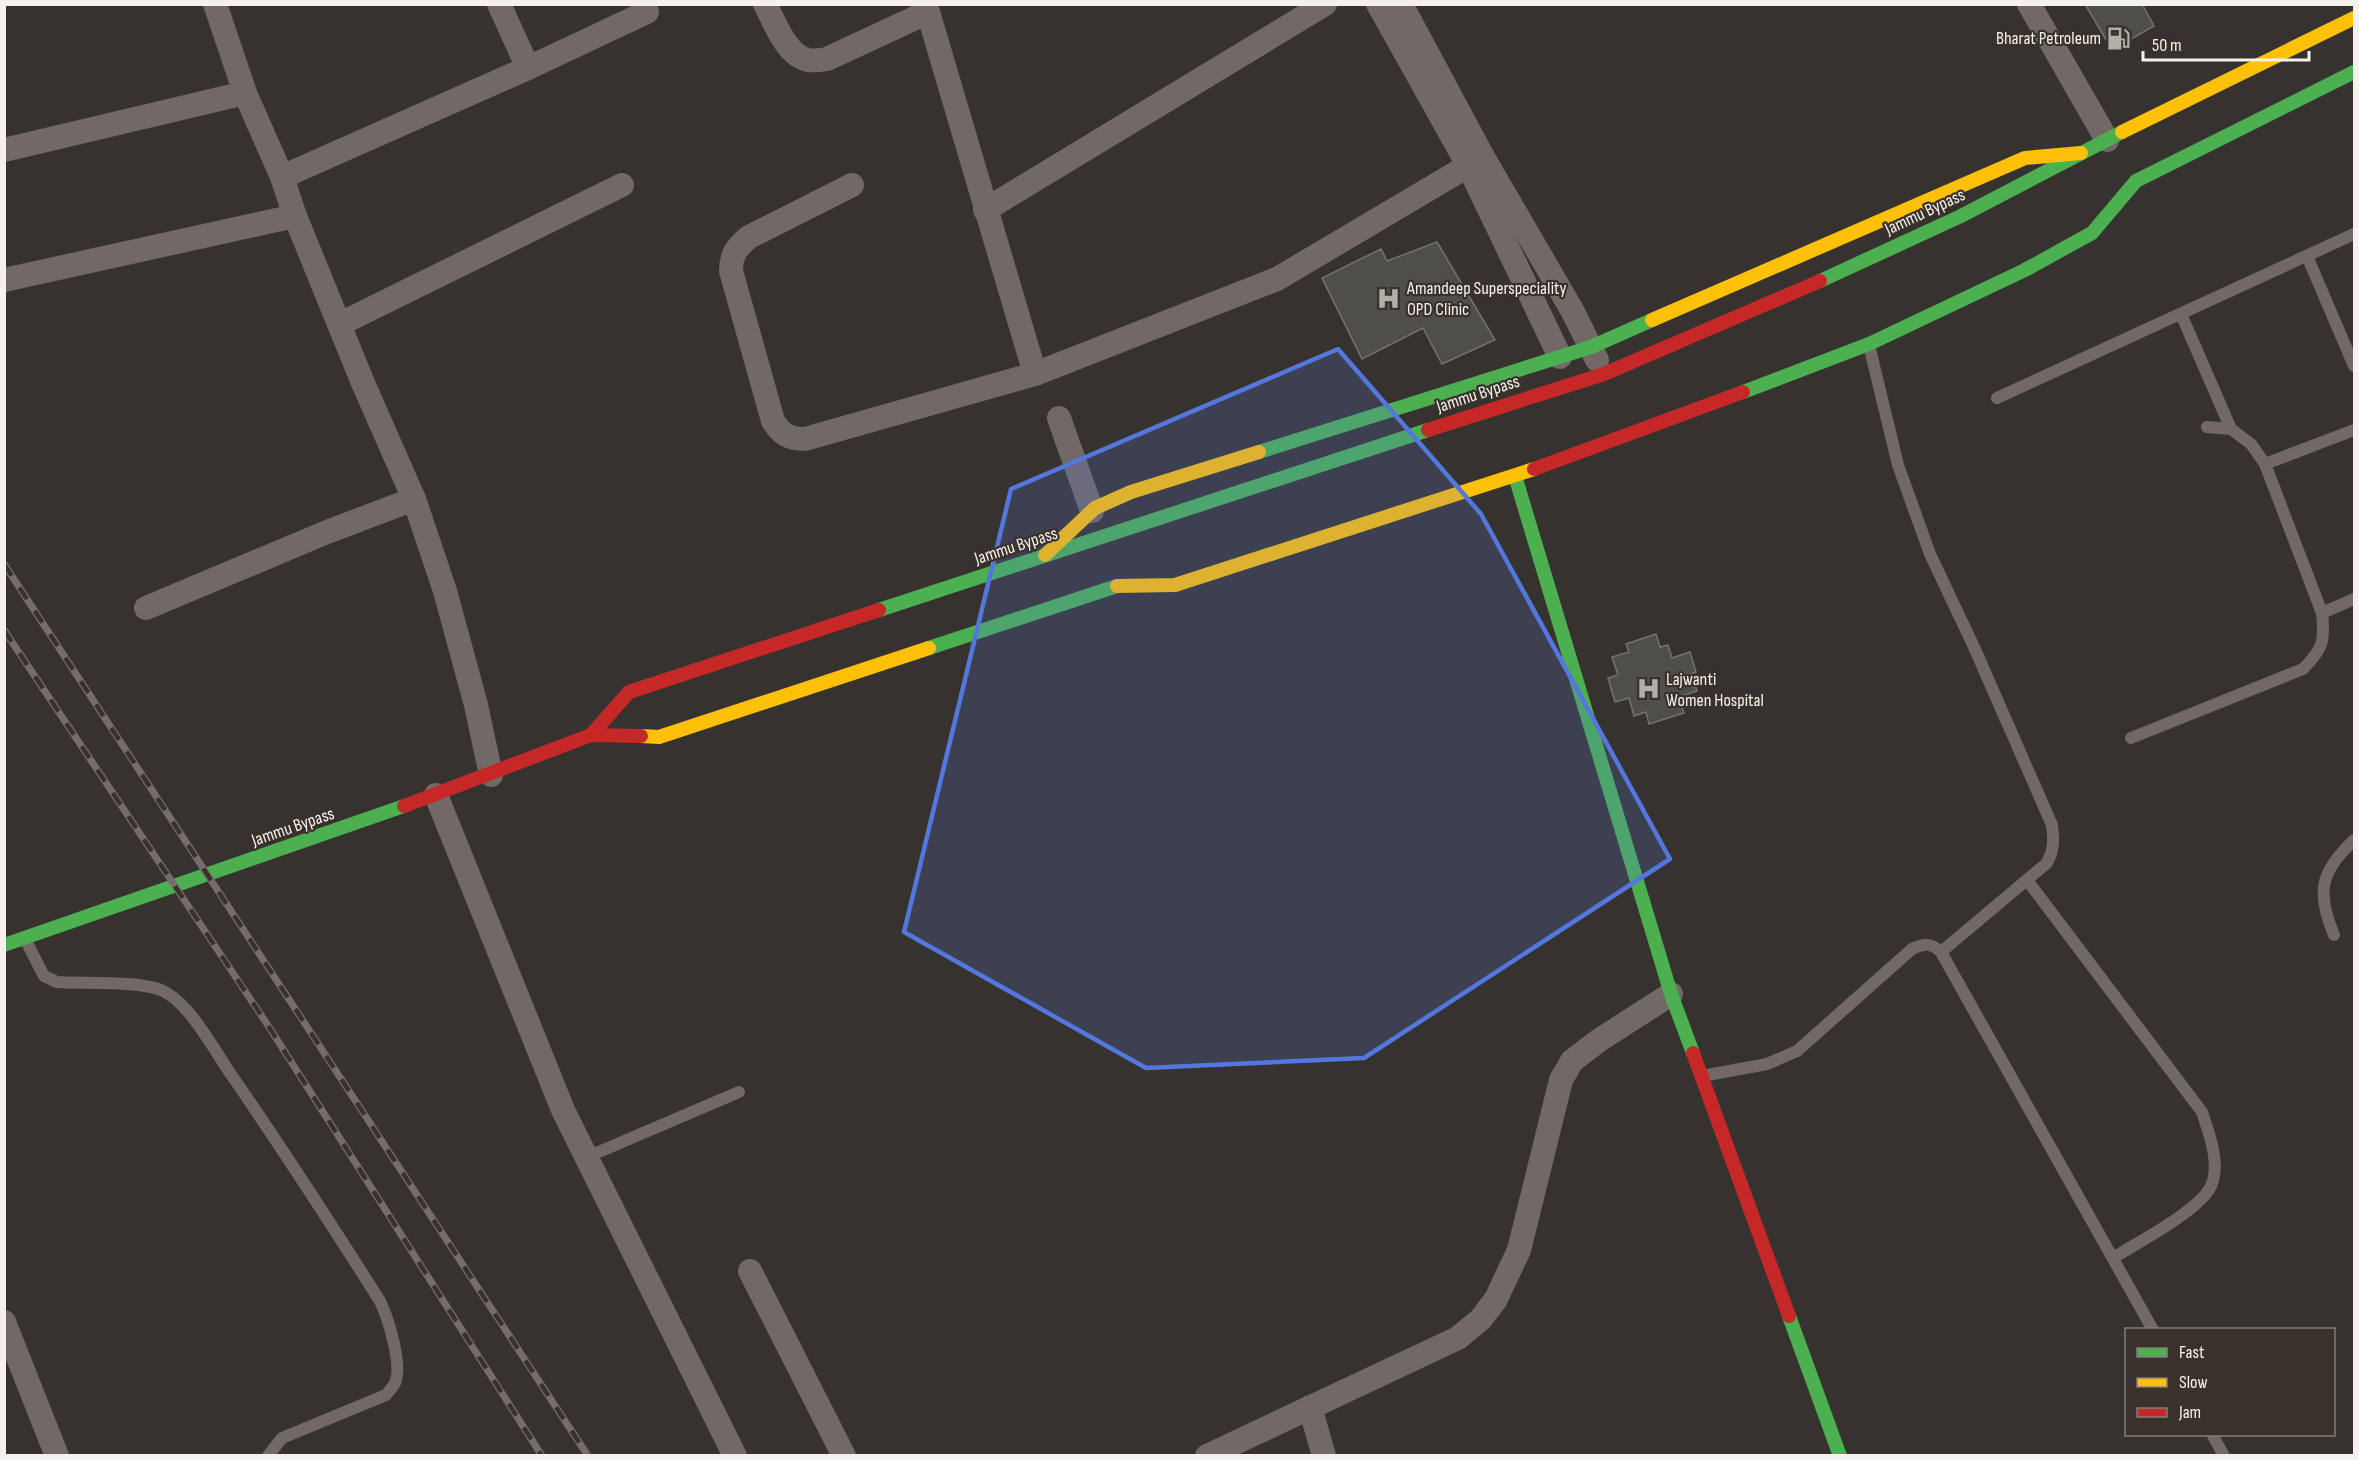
<svg xmlns="http://www.w3.org/2000/svg" width="2359" height="1460" viewBox="0 0 2359 1460" font-family="'Sofia Sans Condensed',sans-serif">
  <style>
    .building { fill: #504e4b; stroke: #75716e; stroke-width: 1.5 }
    .lines { fill: none; stroke-linecap: round; stroke-linejoin: round }
    .lane { stroke: #726866; stroke-width: 12 }
    .street { stroke: #726866; stroke-width: 24 }
    .fast { stroke: #4caf50; stroke-width: 14 }
    .slow { stroke: #ffc107; stroke-width: 14 }
    .jam { stroke: #c62828; stroke-width: 14 }
    .rail-casing { stroke: #746d6a; stroke-width: 7 }
    .rail { stroke: #39322c; stroke-width: 4.5; stroke-dasharray: 14; stroke-linecap: butt }
    .marked { fill: #5377dd; fill-opacity: 0.2; stroke: #5377dd; stroke-width: 4.5; stroke-linejoin: round }
    .labels { text-anchor: middle; dominant-baseline: central; stroke-width: 4.5; stroke-linejoin: round; paint-order: stroke }
    .poi-label { font-size: 18px; fill: #f5f1ed; stroke: #39322c; text-anchor: start }
    .street-label { font-size: 18px; fill: #f5f1ed; stroke: #39322c }
  </style>
  <rect width="100%" height="100%" fill="#36322f"/>
  <g class="building">
    <polygon points="2085,4 2142,4 2154,26 2112,50"/>
    <polygon points="1437,242 1495,340 1442,364 1423,328 1362,359 1322,278 1381,249 1387,261"/>
    <polygon points="1656,634 1660,647 1668,645 1672,658 1690,652 1696,672 1691,674 1697,691 1679,697 1684,713 1649,724 1646,712 1634,716 1629,698 1615,702 1608,678 1618,675 1612,657 1629,652 1626,644"/>
  </g>
  <g class="lines">
    <g class="lane">
      <polyline points="2307,256 2354,366"/>
      <polyline points="2181,314 2231,429"/>
      <path d="M1869 345 1898 465 1930 554 1974 647 2052 825C2054 840 2054 850 2047 863L1941 952"/>
      <polyline points="1997,398 2354,234"/>
      <polyline points="2265,464 2354,430"/>
      <polyline points="2322,613 2354,599"/>
      <path d="M2131 738 2303 669C2323 649 2325 641 2322 613L2265 464 2251 444 2231 429 2207 427"/>
      <path d="M2027 880 2202 1112C2209 1133 2221 1164 2211 1186 2199 1211 2138 1242 2113 1258"/>
      <path d="M2334 935C2316 892 2320 872 2354 840"/>
      <path d="M25 939 44 976 57 982C83 984 144 980 165 992 191 1006 213 1048 230 1073 282 1148 331 1224 380 1301 388 1318 403 1365 395 1383 393 1387 389 1391 386 1395L282 1438 268 1456"/>
      <path d="M1702 1076 1767 1064 1797 1051 1912 949C1925 943 1931 943 1941 952L2153 1330"/>
      <polyline points="587,1157 739,1092"/>
      <polyline points="2212,1434 2224,1456"/>
    </g>
    <g class="street">
      <polyline points="215,4 245,93 282,177 295,216 363,383 414,499 445,591 476,705 491,775"/>
      <polyline points="499,4 528,68"/>
      <path d="M765 4C775 23 786 55 808 60 814 61 821 60 827 59L928 12 1035 374"/>
      <polyline points="1378,4 1468,165 1560,357"/>
      <polyline points="1401,4 1483,157 1572,310 1597,360"/>
      <polyline points="2029,4 2107,140"/>
      <polyline points="4,150 245,93"/>
      <polyline points="282,177 528,68 647,12"/>
      <path d="M852 185 749 237C737 247 731 254 731 271L773 421C781 434 789 439 805 439L1035 374 1277 279 1483 157"/>
      <polyline points="985,210 1325,4"/>
      <polyline points="4,280 295,216"/>
      <polyline points="340,324 622,185"/>
      <polyline points="1059,418 1092,511"/>
      <polyline points="146,608 327,532 414,499"/>
      <polyline points="436,795 563,1110 735,1456"/>
      <polyline points="750,1271 844,1456"/>
      <polyline points="4,1322 57,1456"/>
      <polyline points="1310,1407 1324,1456"/>
      <polyline points="1207,1456 1458,1338 1481,1319 1496,1299 1519,1250 1561,1080 1572,1061 1598,1041 1671,994"/>
    </g>
    <g class="fast">
      <polyline points="2136,181 2354,72"/>
      <polyline points="1820,281 1961,216 2122,132"/>
      <polyline points="1743,392 1869,344 2025,270 2092,233 2136,181"/>
      <polyline points="1259,452 1591,347 1652,320"/>
      <polyline points="1515,476 1671,994 1693,1053"/>
      <polyline points="879,610 1428,430"/>
      <polyline points="929,648 1117,586"/>
      <polyline points="4,945 404,806"/>
      <polyline points="1789,1316 1840,1456"/>
    </g>
    <g class="slow">
      <polyline points="2122,132 2354,18"/>
      <polyline points="1652,320 2025,158 2081,153"/>
      <polyline points="1045,555 1095,508 1131,492 1259,452"/>
      <polyline points="1117,586 1175,585 1534,469"/>
      <polyline points="641,736 659,737 929,648"/>
    </g>
    <g class="jam">
      <polyline points="1428,430 1604,374 1820,281"/>
      <polyline points="1534,469 1743,392"/>
      <polyline points="591,735 629,692 879,610"/>
      <polyline points="404,806 591,735 641,736"/>
      <polyline points="1693,1053 1789,1316"/>
    </g>
    <defs>
      <g id="rail">
        <polyline points="4,564 588,1456"/>
        <polyline points="4,630 269,1027 542,1456"/>
      </g>
    </defs>
    <use href="#rail" class="rail-casing"/>
    <use href="#rail" class="rail"/>
  </g>
  <path class="marked" d="M1338 349 1481 514 1670 859 1364 1058 1146 1068 904 932 1011 489Z"/>
  <defs>
    <symbol id="fuel-bare" viewBox="-9 -9 18 18"><path d="M-5.5-6h7V0h2V4h1.3V-2.5L3-4.5l.8-.8L6-3V5H2.5V1h-1V6h-7ZM-4.2-4.7v3.2H.2V-4.7Z" fill="#b2aeaa" stroke="#39322c" stroke-width="2.5" paint-order="stroke"/></symbol>
    <symbol id="hospital-bare" viewBox="-9 -9 18 18"><path d="M-5-5h3v3.5h4V-5h3V5h-3V1.5h-4V5h-3Z" fill="#b2aeaa" stroke="#39322c" stroke-width="2.5" paint-order="stroke"/></symbol>
  </defs>
  <g fill-rule="evenodd">
    <use href="#fuel-bare" x="2102" y="22" width="33" height="33"/>
    <use href="#hospital-bare" x="1372" y="282" width="33" height="33"/>
    <use href="#hospital-bare" x="1632" y="672" width="33" height="33"/>
  </g>
  <g class="labels">
    <g class="poi-label">
      <text x="2101" y="38" text-anchor="end">Bharat Petroleum</text>
      <text x="1407" y="288">Amandeep Superspeciality<tspan x="1407" dy="21">OPD Clinic</tspan></text>
      <text x="1666" y="679">Lajwanti<tspan x="1666" dy="21">Women Hospital</tspan></text>
    </g>
    <g class="street-label">
      <text transform="translate(1925 212) rotate(-25)">Jammu Bypass</text>
      <text transform="translate(1478 394) rotate(-18)">Jammu Bypass</text>
      <text transform="translate(1016 546) rotate(-18)">Jammu Bypass</text>
      <text transform="translate(293 827) rotate(-19)">Jammu Bypass</text>
    </g>
  </g>
  <rect width="2359" height="1460" fill="none" stroke="#f5f1ed" stroke-width="12"/>
  <rect x="2125" y="1328" width="210" height="108" fill="#39322c" stroke="#847e79" stroke-width="1.5"/>
  <rect x="2137" y="1348" width="30" height="9" fill="#4caf50" stroke="#847e79" stroke-width="1.5"/>
  <text x="2179" y="1358" font-size="18" fill="#f5f1ed">Fast</text>
  <rect x="2137" y="1378" width="30" height="9" fill="#ffc107" stroke="#847e79" stroke-width="1.5"/>
  <text x="2179" y="1388" font-size="18" fill="#f5f1ed">Slow</text>
  <rect x="2137" y="1408" width="30" height="9" fill="#c62828" stroke="#847e79" stroke-width="1.5"/>
  <text x="2179" y="1418" font-size="18" fill="#f5f1ed">Jam</text>
  <path d="M2143 51v9h166v-9" fill="none" stroke="#f5f1ed" stroke-width="3"/>
  <text x="2152" y="51" font-size="18" fill="#f5f1ed" stroke="#39322c" stroke-width="4.5" paint-order="stroke">50 m</text>
</svg>
